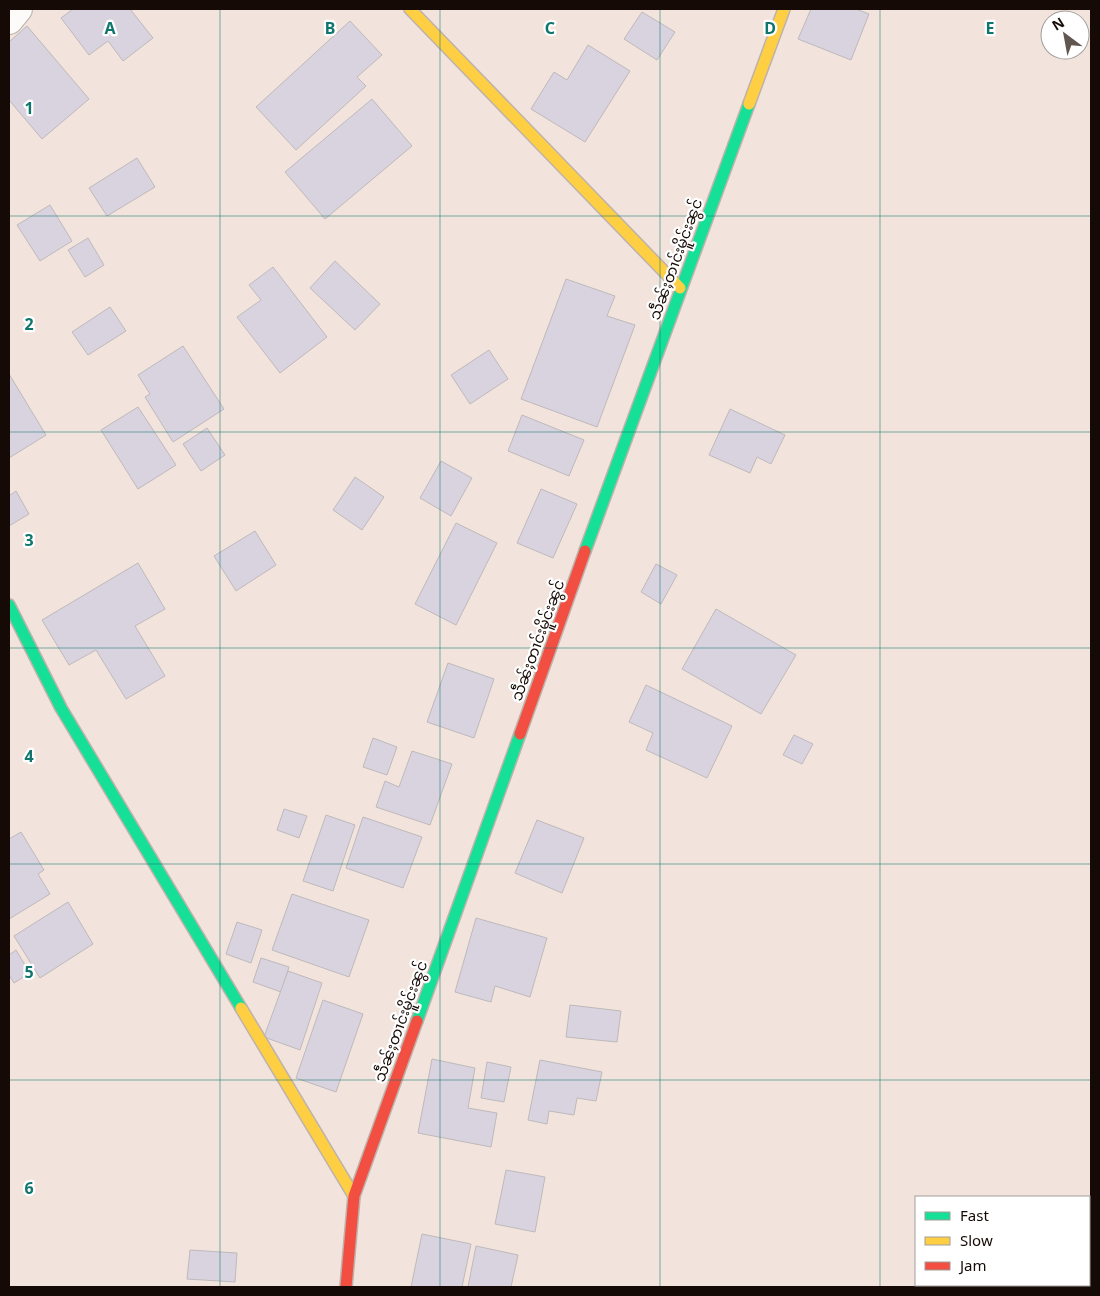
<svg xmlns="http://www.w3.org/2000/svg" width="1100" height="1296" viewBox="0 0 1100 1296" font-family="'Noto Sans','Noto Sans Myanmar',sans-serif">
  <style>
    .building { fill: #d9d3df; stroke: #beb9bb }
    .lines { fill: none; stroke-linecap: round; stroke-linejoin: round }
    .street-casing { stroke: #beb2ab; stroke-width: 30 }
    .fast-casing { stroke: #beb2ab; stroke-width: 14 }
    .slow-casing { stroke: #beb2ab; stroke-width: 14 }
    .jam-casing { stroke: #beb2ab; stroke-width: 14 }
    .street { stroke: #fdfbfa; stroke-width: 28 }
    .fast { stroke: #16e098; stroke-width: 11 }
    .slow { stroke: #ffcf43; stroke-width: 11 }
    .jam { stroke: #f24e42; stroke-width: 11 }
    .grid { fill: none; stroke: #0f766e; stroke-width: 1; stroke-opacity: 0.55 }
    .labels { text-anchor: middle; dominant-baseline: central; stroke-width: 4.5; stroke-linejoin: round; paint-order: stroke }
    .street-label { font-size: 15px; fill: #150a05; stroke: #fff }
    .grid-label { font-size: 16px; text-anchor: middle; font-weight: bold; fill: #0f766e; stroke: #fff; stroke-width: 4.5; stroke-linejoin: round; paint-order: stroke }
  </style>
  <rect width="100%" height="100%" fill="#f2e4dc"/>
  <g class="building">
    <polygon points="73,9 130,9 153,38 123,61 108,41 89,55 61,18"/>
    <polygon points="811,9 856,9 869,14 851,60 798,39"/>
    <polygon points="642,12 675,32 657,60 624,39"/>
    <polygon points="350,21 382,55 357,77 366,86 296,150 256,107"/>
    <polygon points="27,26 89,99 42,139 9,100 9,42"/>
    <polygon points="588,45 630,71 585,142 531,109 554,72 567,80"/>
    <polygon points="372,99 412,146 325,219 285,172"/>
    <polygon points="137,158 155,187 107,216 89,188"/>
    <polygon points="50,205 72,241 40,261 17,225"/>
    <polygon points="88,238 104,265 85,277 68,250"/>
    <polygon points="335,261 380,304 355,330 310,288"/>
    <polygon points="273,267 327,337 280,373 237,317 261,300 249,285"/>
    <polygon points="566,279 615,296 607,316 635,325 597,427 521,399"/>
    <polygon points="110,307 126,331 88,355 72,332"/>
    <polygon points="183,346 224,409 173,442 145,397 150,394 138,375"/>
    <polygon points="489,350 508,379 470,404 451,375"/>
    <polygon points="9,374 46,435 9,458"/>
    <polygon points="138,407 176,465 138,489 101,430"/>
    <polygon points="730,409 785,435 771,464 757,457 750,473 709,455"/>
    <polygon points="522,415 584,440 569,476 508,451"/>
    <polygon points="207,428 225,455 201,471 183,444"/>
    <polygon points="441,461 472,478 451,516 420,498"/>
    <polygon points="355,477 384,497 362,530 333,510"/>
    <polygon points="541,489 577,504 553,558 517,543"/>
    <polygon points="16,491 29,514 9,526 9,496"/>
    <polygon points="456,523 497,543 456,625 415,604"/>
    <polygon points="255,531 276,565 236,591 214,556"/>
    <polygon points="138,563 165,609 135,626 165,676 126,699 96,650 69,665 42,620"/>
    <polygon points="656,564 677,575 661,604 641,592"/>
    <polygon points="716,609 796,655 761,714 682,669"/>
    <polygon points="448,663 494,679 474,738 427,722"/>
    <polygon points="646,685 732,726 707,778 646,750 653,733 629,722"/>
    <polygon points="794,735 813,744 802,764 783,755"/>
    <polygon points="373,738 397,747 387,775 363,767"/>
    <polygon points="412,751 452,764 430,825 376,807 385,781 399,787"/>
    <polygon points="284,809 307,816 299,838 277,830"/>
    <polygon points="326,815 355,825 333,891 303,881"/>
    <polygon points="363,817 422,837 403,888 346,868"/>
    <polygon points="537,820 584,838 562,893 515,873"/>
    <polygon points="21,832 44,870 38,874 50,894 9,919 9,839"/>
    <polygon points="292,894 369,920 349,977 272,950"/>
    <polygon points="68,902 93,944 40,978 14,936"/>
    <polygon points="476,918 547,938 530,997 495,986 491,1002 455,992"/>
    <polygon points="237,922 262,930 251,963 226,954"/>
    <polygon points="16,950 30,973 14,983 9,975 9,955"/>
    <polygon points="261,958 289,967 281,992 253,982"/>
    <polygon points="288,971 322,983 300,1050 264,1037"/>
    <polygon points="323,1000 363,1014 336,1092 296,1078"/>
    <polygon points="570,1005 621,1011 617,1042 566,1037"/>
    <polygon points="432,1059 475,1068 468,1108 497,1113 491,1147 418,1133"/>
    <polygon points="540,1060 602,1072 596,1101 577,1098 574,1115 549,1111 547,1124 528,1120"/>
    <polygon points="487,1062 511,1067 504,1102 481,1098"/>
    <polygon points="506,1170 545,1177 535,1232 495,1224"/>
    <polygon points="422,1234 471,1244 462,1287 411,1287"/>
    <polygon points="476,1246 518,1255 511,1287 468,1287"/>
    <polygon points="190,1250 237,1253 235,1282 187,1279"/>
  </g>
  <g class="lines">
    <defs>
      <polyline id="street" points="9,20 18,9"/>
      <g id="fast">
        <polyline points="585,551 749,104"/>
        <polyline points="9,605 61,708 241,1008"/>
        <polyline points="417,1021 520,734"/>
      </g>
      <g id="slow">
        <polyline points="410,9 680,288"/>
        <polyline points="749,104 784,9"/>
        <polyline points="241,1008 354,1196"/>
      </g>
      <g id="jam">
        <polyline points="520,734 585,551"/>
        <polyline points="346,1287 354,1196 417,1021"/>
      </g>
    </defs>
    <use href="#street" class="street-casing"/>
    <use href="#fast" class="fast-casing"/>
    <use href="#slow" class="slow-casing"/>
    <use href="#jam" class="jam-casing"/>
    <use href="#street" class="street"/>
    <use href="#fast" class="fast"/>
    <use href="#slow" class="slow"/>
    <use href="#jam" class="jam"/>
  </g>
  <path class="grid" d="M220 9V1287M440 9V1287M660 9V1287M880 9V1287M9 216H1091M9 432H1091M9 648H1091M9 864H1091M9 1080H1091"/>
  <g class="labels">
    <g class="street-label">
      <text transform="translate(675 259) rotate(-70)">သဵၼ်ႈတၢင်းမိူင်းၼွင်</text>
      <text transform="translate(537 640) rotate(-70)">သဵၼ်ႈတၢင်းမိူင်းၼွင်</text>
      <text transform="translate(400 1021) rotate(-70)">သဵၼ်ႈတၢင်းမိူင်းၼွင်</text>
    </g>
  </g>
  <g class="grid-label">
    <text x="110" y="34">A</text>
    <text x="330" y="34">B</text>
    <text x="550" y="34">C</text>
    <text x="770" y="34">D</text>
    <text x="990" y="34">E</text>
    <text x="29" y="114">1</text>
    <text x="29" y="330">2</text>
    <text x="29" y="546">3</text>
    <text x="29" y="762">4</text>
    <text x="29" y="978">5</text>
    <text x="29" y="1194">6</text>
  </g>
  <rect width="1100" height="1296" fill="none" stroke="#150a05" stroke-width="20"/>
  <rect x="915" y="1196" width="175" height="90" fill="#ffffff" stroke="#a19d9b"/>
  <rect x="925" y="1212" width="25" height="8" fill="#16e098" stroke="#a19d9b"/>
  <text x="960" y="1221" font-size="15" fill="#150a05">Fast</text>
  <rect x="925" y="1237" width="25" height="8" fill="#ffcf43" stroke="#a19d9b"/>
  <text x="960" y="1246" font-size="15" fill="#150a05">Slow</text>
  <rect x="925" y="1262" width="25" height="8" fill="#f24e42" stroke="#a19d9b"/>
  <text x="960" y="1271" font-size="15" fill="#150a05">Jam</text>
  <g transform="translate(1065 35) rotate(328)"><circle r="24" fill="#ffffff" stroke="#a19d9b"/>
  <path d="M0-4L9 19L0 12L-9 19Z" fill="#625650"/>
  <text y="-8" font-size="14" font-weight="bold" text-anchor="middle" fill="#150a05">N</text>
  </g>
</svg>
